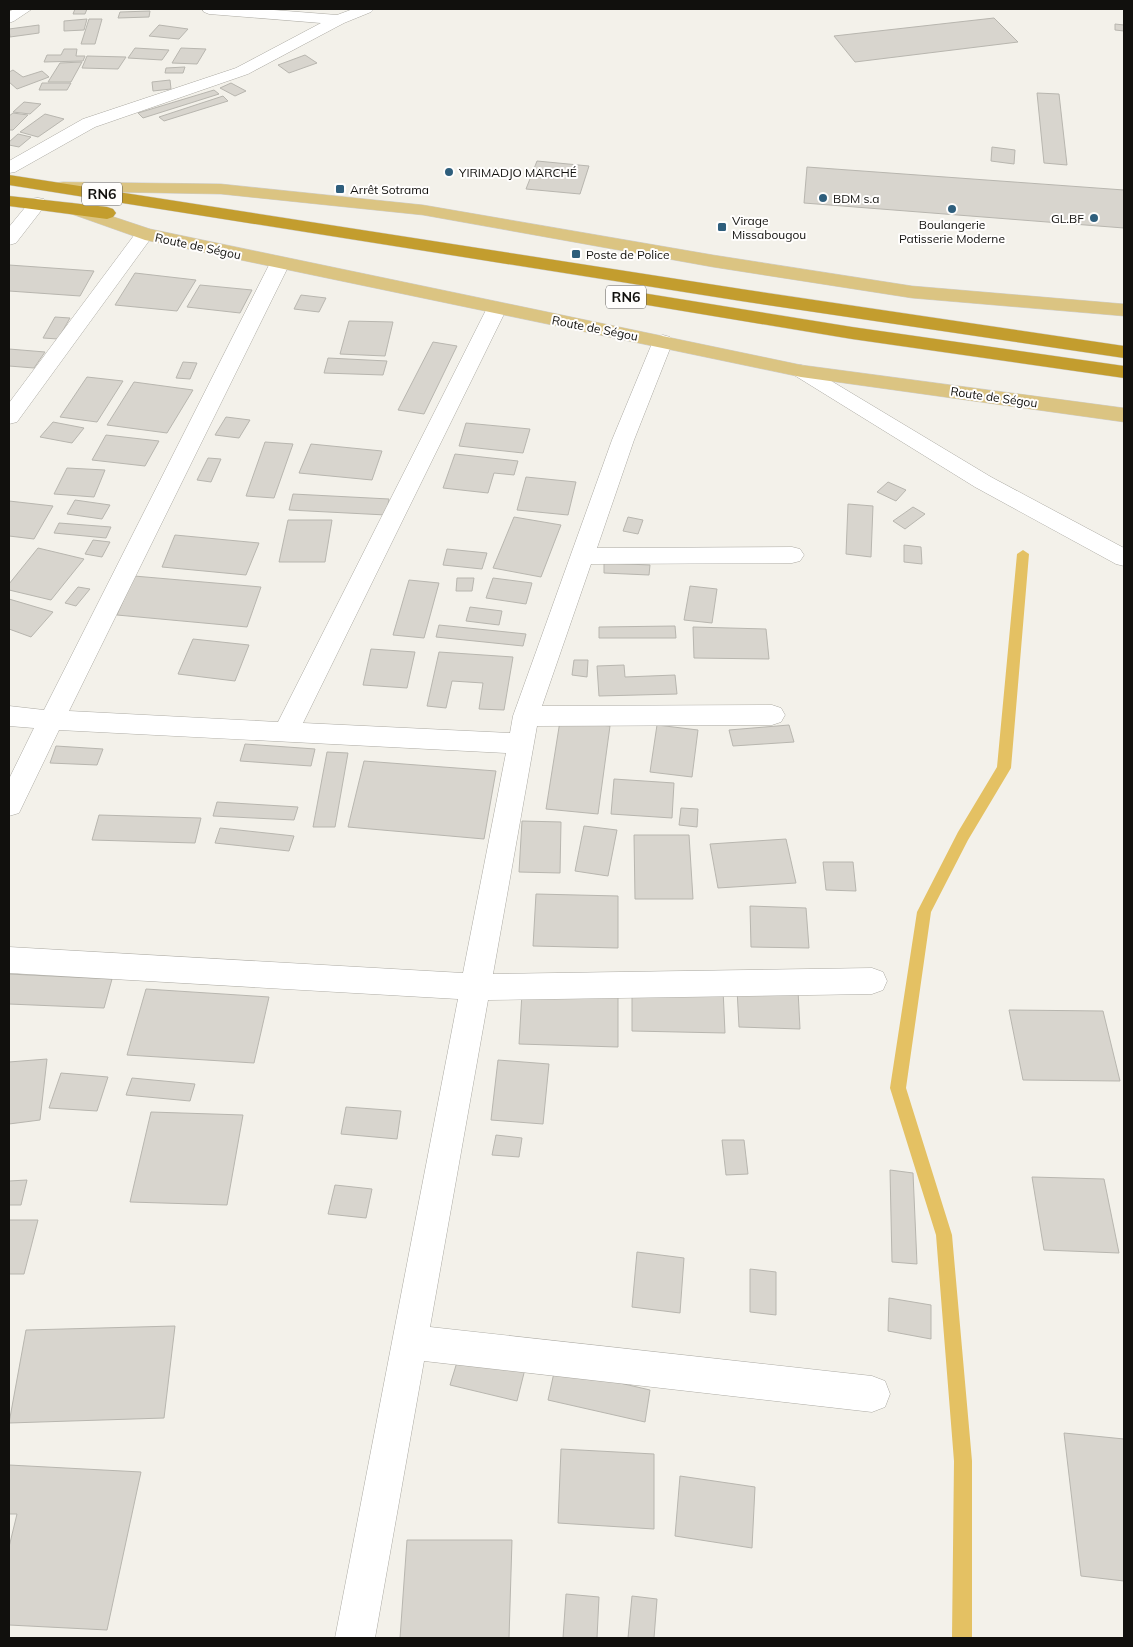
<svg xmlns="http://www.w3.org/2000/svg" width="1133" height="1647" viewBox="0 0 1133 1647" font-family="Mulish,sans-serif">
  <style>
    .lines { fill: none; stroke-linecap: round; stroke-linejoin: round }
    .stream { fill: #e4c163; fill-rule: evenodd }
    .building { fill: #d8d5ce; stroke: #b8b6af }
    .minor-casing { stroke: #acaaa3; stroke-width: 1 }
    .major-casing { stroke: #cfcfcf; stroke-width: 1 }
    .highway-casing { stroke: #cfcfcf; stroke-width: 1 }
    .minor { fill: #fff; fill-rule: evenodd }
    .major { fill: #dbc482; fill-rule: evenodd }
    .highway { fill: #c39d2e; fill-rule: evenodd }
    .poi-dot { fill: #2e5e7c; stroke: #fffefd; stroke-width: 2 }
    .labels { text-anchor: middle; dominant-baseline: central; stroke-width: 4; stroke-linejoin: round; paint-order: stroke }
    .far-poi-label { font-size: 12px; fill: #11100d; stroke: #fffefd; text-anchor: start }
    .far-street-label { font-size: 12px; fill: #11100d; stroke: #fffefd }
    .shield { fill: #fffefd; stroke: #585755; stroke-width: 1 }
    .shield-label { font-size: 14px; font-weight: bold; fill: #11100d }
  </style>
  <rect width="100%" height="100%" fill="#f3f1ea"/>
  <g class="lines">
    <polygon class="stream" points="1023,550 1029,554 1011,768 968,840 931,912 906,1088 952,1235 972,1461 972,1638 952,1638 954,1461 936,1235 890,1088 917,912 958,832 997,767 1017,554"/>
  </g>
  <g class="building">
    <polygon points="75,9 87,9 85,14 73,14"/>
    <polygon points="150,11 149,17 118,18 120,12"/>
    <polygon points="994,18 1018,42 855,62 834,36"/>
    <polygon points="87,19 84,30 64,31 64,21"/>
    <polygon points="89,19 102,19 95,44 81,44"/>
    <polygon points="1115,24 1124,25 1124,31 1115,30"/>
    <polygon points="39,25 39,33 10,37 9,29"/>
    <polygon points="159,25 188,29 179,39 149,36"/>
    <polygon points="135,48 169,50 162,60 128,58"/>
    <polygon points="181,48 206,49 197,64 172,63"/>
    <polygon points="64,49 77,49 76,56 85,56 83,61 44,62 47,55 61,55"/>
    <polygon points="305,55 317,63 289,73 278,65"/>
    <polygon points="87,56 126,57 118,69 82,68"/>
    <polygon points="82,62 71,82 48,82 60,63"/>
    <polygon points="185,67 183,73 165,73 166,68"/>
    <polygon points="13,70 23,77 42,71 49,77 17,89 9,82 9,72"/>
    <polygon points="170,80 171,89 153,91 152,82"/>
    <polygon points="42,83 71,83 67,90 39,90"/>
    <polygon points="231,83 246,91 235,96 220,88"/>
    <polygon points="214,90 219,94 143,118 138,113"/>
    <polygon points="1037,93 1059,94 1067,165 1044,163"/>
    <polygon points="223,96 228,101 164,121 159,117"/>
    <polygon points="24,102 41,104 30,114 13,112"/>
    <polygon points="13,113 28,115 13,130 9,130 9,116"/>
    <polygon points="45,114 64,119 38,137 20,132"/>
    <polygon points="18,134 31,137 19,147 9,145 9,142"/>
    <polygon points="992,147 1015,150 1014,164 991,161"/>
    <polygon points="537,161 589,166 580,194 526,189"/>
    <polygon points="807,167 1124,190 1124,228 804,203"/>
    <polygon points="9,265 94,271 80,296 9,291"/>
    <polygon points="135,273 196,280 177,311 115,305"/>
    <polygon points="200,285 252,290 240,313 187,307"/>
    <polygon points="301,295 326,298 319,312 294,309"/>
    <polygon points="55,317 70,318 58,339 43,338"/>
    <polygon points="349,321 393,322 385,356 340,354"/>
    <polygon points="433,342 457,346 424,414 398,410"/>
    <polygon points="9,349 45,352 34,368 9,366"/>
    <polygon points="328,358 387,361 383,375 324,373"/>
    <polygon points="183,362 197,363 190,379 176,378"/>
    <polygon points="87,377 123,381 97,422 60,417"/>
    <polygon points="134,382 193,390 167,433 107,425"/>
    <polygon points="226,417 250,420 239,438 215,435"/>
    <polygon points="53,422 84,428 72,443 40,437"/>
    <polygon points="466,423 530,429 523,453 459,446"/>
    <polygon points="106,435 159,441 145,466 92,460"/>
    <polygon points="265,442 293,444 274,498 246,496"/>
    <polygon points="311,444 382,451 372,480 299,473"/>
    <polygon points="455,454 518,461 514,475 494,473 488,493 443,488"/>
    <polygon points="208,458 221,459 211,482 197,480"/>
    <polygon points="67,468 105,470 94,497 54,494"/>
    <polygon points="526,477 576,482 568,515 517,510"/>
    <polygon points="888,482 906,490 896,501 877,492"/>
    <polygon points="293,494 389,499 386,515 289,510"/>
    <polygon points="75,500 110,505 102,519 67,514"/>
    <polygon points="9,501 53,506 34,539 9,536"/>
    <polygon points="848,504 873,506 871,557 846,554"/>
    <polygon points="913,507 925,514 905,529 893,521"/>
    <polygon points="514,517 561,525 541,577 493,568"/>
    <polygon points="628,517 643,520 638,534 623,531"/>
    <polygon points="288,520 332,520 325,562 279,562"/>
    <polygon points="59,523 111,527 106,538 54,533"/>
    <polygon points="175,535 259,543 246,575 162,567"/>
    <polygon points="93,540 110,542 102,557 85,554"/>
    <polygon points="904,545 921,547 922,564 904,562"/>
    <polygon points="38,548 84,559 51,600 9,590 9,584"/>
    <polygon points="447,549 487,553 482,569 443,565"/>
    <polygon points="604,563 650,565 649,575 604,573"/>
    <polygon points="134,576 261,587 247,627 117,615"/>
    <polygon points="457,578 474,578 472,591 456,591"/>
    <polygon points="493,578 532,583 526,604 486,598"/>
    <polygon points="409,580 439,583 424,638 393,635"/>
    <polygon points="690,586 717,589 712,623 684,620"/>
    <polygon points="78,587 90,589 76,606 65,603"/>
    <polygon points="9,599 53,612 31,637 9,629"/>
    <polygon points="470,607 502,611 499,625 466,621"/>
    <polygon points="439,625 526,634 523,646 436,637"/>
    <polygon points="675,626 676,638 599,638 599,627"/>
    <polygon points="693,627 766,629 769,659 694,658"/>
    <polygon points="193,639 249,645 235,681 178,674"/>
    <polygon points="371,649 415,652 407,688 363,685"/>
    <polygon points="439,652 513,657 504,710 479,709 483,683 452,681 446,708 427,706"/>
    <polygon points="574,660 588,660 587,677 572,675"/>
    <polygon points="624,665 625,677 675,675 677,694 599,696 597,666"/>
    <polygon points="560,721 610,726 598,814 546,809"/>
    <polygon points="657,725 698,730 692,777 650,772"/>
    <polygon points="789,725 794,742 733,746 729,730"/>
    <polygon points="245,744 315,749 311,766 240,761"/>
    <polygon points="56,746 103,749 97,765 50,763"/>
    <polygon points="327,752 348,753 335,827 313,827"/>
    <polygon points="364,761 496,771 484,839 348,827"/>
    <polygon points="614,779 674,783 672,818 611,814"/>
    <polygon points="217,802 298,807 294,820 213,816"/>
    <polygon points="681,808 698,809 697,827 679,825"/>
    <polygon points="99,815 201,818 195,843 92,840"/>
    <polygon points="522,821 561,822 560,873 519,872"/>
    <polygon points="584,826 617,830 608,876 575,871"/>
    <polygon points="220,828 294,836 289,851 215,843"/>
    <polygon points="634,835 689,835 693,899 635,899"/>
    <polygon points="786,839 796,883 718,888 710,844"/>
    <polygon points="823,862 853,862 856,891 826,890"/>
    <polygon points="536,894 618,896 618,948 533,946"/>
    <polygon points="750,906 806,908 809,948 751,947"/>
    <polygon points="9,974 112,979 104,1008 9,1004"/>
    <polygon points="632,987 723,989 725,1033 632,1031"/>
    <polygon points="146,989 269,997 254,1063 127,1055"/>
    <polygon points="737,989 798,990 800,1029 739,1027"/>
    <polygon points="522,993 618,995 618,1047 519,1044"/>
    <polygon points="1009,1010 1103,1011 1120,1081 1023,1080"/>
    <polygon points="47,1059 40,1120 9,1124 9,1062"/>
    <polygon points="498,1060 549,1064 543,1124 491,1120"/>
    <polygon points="61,1073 108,1077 97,1111 49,1108"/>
    <polygon points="132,1078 195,1084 190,1101 126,1095"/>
    <polygon points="346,1107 401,1111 397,1139 341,1134"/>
    <polygon points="151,1112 243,1115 227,1205 130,1202"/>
    <polygon points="496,1135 522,1138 519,1157 492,1155"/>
    <polygon points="722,1140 744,1140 748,1174 726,1175"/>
    <polygon points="890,1170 913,1173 917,1264 892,1262"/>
    <polygon points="1032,1177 1104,1179 1119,1253 1044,1250"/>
    <polygon points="27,1180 21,1205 9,1205 9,1181"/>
    <polygon points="335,1185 372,1189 366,1218 328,1214"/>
    <polygon points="9,1220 38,1220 24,1274 9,1274"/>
    <polygon points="637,1252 684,1258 680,1313 632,1307"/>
    <polygon points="750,1269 776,1272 776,1315 750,1312"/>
    <polygon points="889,1298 931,1305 931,1339 888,1331"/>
    <polygon points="175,1326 164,1418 9,1423 26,1330"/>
    <polygon points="461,1349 526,1365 517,1401 450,1385"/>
    <polygon points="555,1368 650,1390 645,1422 548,1400"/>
    <polygon points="1064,1433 1124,1439 1124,1581 1081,1576"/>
    <polygon points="561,1449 654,1454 654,1529 558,1523"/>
    <polygon points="9,1465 141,1472 107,1630 9,1625 9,1547 17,1514 9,1514"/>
    <polygon points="680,1476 755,1487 752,1548 675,1536"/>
    <polygon points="407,1540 512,1540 509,1638 400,1638"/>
    <polygon points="566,1594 599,1597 597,1638 563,1638"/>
    <polygon points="632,1596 657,1599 654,1638 628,1638"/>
  </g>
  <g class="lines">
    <defs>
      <g id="minor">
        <polygon points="14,9 32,9 14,21 9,23 9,12"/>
        <polygon points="202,9 261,9 337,15 353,9 374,9 371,12 344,23 248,74 95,127 15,172 9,173 9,161 83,119 236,68 321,23 209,14 204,12"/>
        <polygon points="38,198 44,199 47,203 16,243 9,245 9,227 32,199"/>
        <polygon points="145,228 152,230 154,234 17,422 9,424 9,403 138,230"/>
        <polygon points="280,257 287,259 290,263 69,711 278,722 487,308 490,304 497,302 504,304 507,308 303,723 510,733 513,716 612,440 653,341 656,337 663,335 670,337 673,341 634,440 597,548 792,547 800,549 804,555 800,561 792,563 591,564 542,706 772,705 781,708 785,715 781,722 772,725 537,726 493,974 872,968 883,972 887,981 883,990 872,994 488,1000 430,1327 872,1376 885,1381 890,1394 885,1407 872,1412 424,1361 375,1638 335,1638 458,999 9,973 9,947 463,973 506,753 59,730 19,813 9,816 9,779 34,728 9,726 9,706 44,710 270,263 273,259"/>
        <polygon points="801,365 808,367 991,477 1124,548 1124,566 1116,564 975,487 794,375 791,371 794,367"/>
      </g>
      <g id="major">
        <polygon points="63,182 221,184 423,205 713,255 912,286 1124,304 1124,316 912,298 713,267 423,215 221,194 57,191 54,187 57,183"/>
        <polygon points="72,203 150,229 801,365 1124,408 1124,422 801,377 145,240 66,212 63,208 66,204"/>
      </g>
      <g id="highway">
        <polygon points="9,175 741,289 1124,346 1124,358 741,301 9,185"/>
        <polygon points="9,196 107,207 113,209 116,213 113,217 107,219 9,206"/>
        <polygon points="630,291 852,327 1124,366 1124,378 852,339 623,301 620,297 623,293"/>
      </g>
    </defs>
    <use href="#minor" class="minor-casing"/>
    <use href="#major" class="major-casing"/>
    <use href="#highway" class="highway-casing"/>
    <use href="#minor" class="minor"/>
    <use href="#major" class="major"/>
    <use href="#highway" class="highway"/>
  </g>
  <g class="poi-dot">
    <circle cx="449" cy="172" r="5"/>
    <rect x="335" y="184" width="10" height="10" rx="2.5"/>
    <circle cx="823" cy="198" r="5"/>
    <circle cx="952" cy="209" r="5"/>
    <circle cx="1094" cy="218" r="5"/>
    <rect x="717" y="222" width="10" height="10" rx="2.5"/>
    <rect x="571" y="249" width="10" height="10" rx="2.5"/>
  </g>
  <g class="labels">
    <g class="far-poi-label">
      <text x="459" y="172">YIRIMADJO MARCHÉ</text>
      <text x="350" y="189">Arrêt Sotrama</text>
      <text x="833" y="198">BDM s.a</text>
      <text x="1084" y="218" text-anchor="end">GL.BF</text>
      <text x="732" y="220">Virage<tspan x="732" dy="14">Missabougou</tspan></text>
      <text x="952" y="224" text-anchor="middle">Boulangerie<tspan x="952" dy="14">Patisserie Moderne</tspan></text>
      <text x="586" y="254">Poste de Police</text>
    </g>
    <g class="far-street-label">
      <text transform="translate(198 246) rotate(12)">Route de Ségou</text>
      <text transform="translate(595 328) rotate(11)">Route de Ségou</text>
      <text transform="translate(994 397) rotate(8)">Route de Ségou</text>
    </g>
    <g class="shield">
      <rect x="82" y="182.5" width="40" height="23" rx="4"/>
      <rect x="606" y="285.5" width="40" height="23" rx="4"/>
    </g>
    <g class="shield-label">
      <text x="102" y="194">RN6</text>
      <text x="626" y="297">RN6</text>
    </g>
  </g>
  <rect width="1133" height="1647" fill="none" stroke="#11100d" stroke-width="20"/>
</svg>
